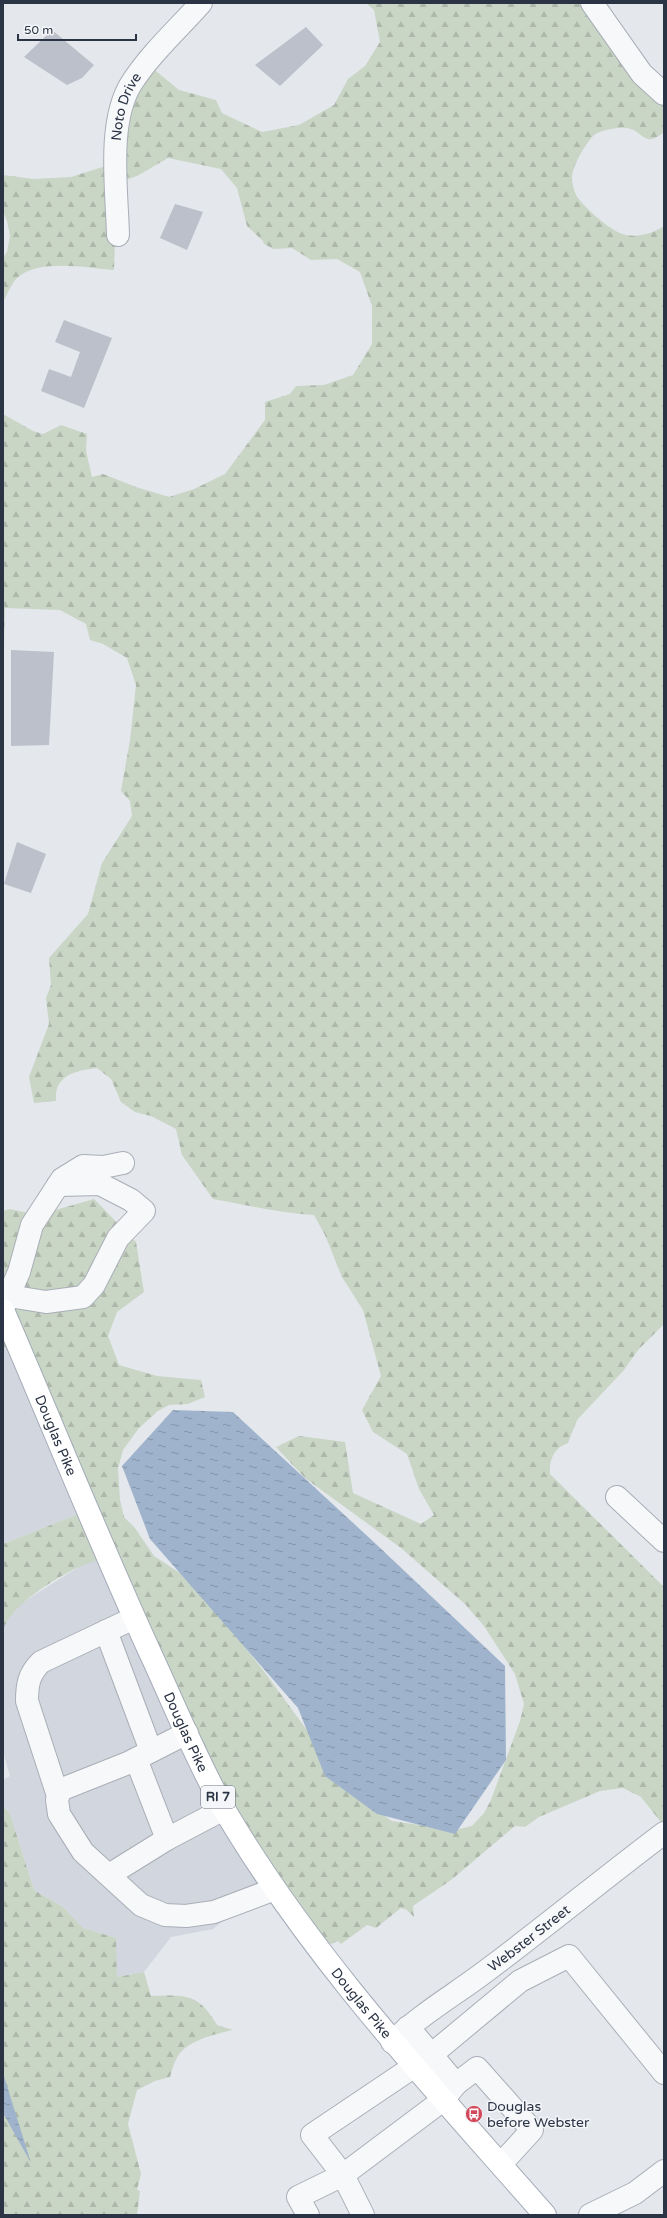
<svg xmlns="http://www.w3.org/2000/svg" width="667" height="2218" viewBox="0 0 667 2218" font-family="'Varela Round',sans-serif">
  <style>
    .built { fill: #d2d6de }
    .forest { fill: url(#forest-firs) }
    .water { fill: url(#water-ripples) }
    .building { fill: #bbc0ca }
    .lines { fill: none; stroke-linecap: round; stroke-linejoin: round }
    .minor-casing { stroke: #a9aeb7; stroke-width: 24 }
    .major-casing { stroke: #a3abb8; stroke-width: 24 }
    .minor { stroke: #f7f8fa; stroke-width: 22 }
    .major { stroke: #fff; stroke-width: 22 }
    .labels { text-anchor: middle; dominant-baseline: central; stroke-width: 3; stroke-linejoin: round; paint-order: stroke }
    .shield { fill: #f4f6f9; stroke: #676e7b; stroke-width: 1 }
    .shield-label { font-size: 13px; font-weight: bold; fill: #2b3445 }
    .street-label { font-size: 14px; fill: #2b3445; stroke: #f4f6f9 }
    .poi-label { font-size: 14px; fill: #2b3445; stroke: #f4f6f9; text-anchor: start }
  </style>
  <defs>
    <pattern id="forest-firs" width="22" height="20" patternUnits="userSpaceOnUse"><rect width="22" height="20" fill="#c9d6c5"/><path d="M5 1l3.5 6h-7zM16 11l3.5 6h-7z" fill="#adb8ab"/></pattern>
    <pattern id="water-ripples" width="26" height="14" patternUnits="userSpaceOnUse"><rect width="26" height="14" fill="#9fb4cc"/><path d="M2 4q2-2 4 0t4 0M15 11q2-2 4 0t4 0" fill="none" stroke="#8293a7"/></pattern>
  </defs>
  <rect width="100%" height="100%" fill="#e4e7ec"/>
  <g class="built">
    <polygon points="18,1345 91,1509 3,1544 3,1348"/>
    <polygon points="98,1560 274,1883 247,1901 213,1929 171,1937 144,1972 117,1977 115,1938 83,1928 63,1907 34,1890 10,1814 3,1806 3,1780 10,1776 3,1752 4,1625 20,1604 85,1563"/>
  </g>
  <g class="forest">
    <path d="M366 3H593L664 87V132C644 149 644 131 627 128 618 127 601 130 594 135 586 143 572 166 572 178 572 183 575 195 578 198 586 209 608 228 620 233 633 239 653 234 664 226V1324L638 1350 624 1370 577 1420 568 1443C554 1448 549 1459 550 1474L664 1587V1826L641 1797 623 1788 600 1791 539 1817 525 1827 515 1826 451 1880 413 1906 414 1917 407 1910 401 1908 376 1928 367 1925 341 1944 338 1941 322 1948 274 1883 98 1560C71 1567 10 1603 3 1631V1544L91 1509 18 1345 3 1348V1211L10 1209 38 1215 94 1199 136 1242 144 1292 117 1312 108 1336 119 1365 157 1376 201 1380 205 1397 188 1404 169 1405 158 1411 139 1428 123 1450 118 1468 120 1500 124 1517 135 1528 154 1556 195 1583 266 1674 328 1759 380 1813 392 1821 455 1830 472 1826 484 1813 491 1800 520 1721 524 1704 515 1674 484 1626 465 1604 401 1548 305 1478 276 1447 299 1436 345 1442 353 1493 421 1524 434 1515 419 1489 407 1454 373 1432 362 1410 381 1376 363 1310 342 1277 325 1235 314 1215C278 1213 247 1205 213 1199L182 1155 176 1129 151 1116 135 1112 121 1102 111 1079 97 1068C75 1071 54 1075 56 1101L34 1103 29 1077 49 1024 46 998 51 985 49 958 88 914 102 863 132 816 130 801 121 791 130 740 136 685 127 658 103 644 90 640 86 624 60 610 5 608 3 686V414L33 431 43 434 61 425 87 434 86 451 92 477 103 474 136 487 169 497 194 489 225 474 265 420V402L290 394 296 386 324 385 353 375 372 344V306L360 272 337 259 311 260 292 248 273 249 263 243 264 242 247 226 237 188 221 169 168 158 137 176 117 183 114 270C87 268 39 258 17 278 11 284 7 295 3 302V257L7 252 10 236 7 221 3 211V175L33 179 71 177 112 164 120 123 150 66 179 90 216 100 222 113 262 132 299 125 334 105 348 79 365 66 380 42 374 10Z"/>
    <path d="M3 1806 10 1814 34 1890 63 1907 83 1928 116 1938 117 1977 144 1972 151 1996C186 1995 198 1993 217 2025L233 2030C216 2034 188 2040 178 2056 174 2062 172 2070 170 2077L155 2081 137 2090 128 2124 141 2174 137 2190 140 2191 137 2215H3Z"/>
  </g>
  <g class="water">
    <polygon points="173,1410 233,1412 377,1545 505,1666 506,1760 455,1834 377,1814 325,1776 298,1708 150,1539 122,1466"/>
    <polygon points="3,2073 31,2163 3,2113"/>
  </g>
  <g class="building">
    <polygon points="306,27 323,45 280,86 255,65"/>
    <polygon points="52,30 94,65 82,78 67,85 24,57"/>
    <polygon points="175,204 203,212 187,250 160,238"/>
    <polygon points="64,320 112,338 84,408 41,391 49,369 71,377 80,352 55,342"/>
    <polygon points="11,650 54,652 49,745 11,746"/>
    <polygon points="17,842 46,854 31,893 4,884"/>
  </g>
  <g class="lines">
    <defs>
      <g id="minor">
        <polyline points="592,3 642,74 664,94"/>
        <path id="s1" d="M118 235C117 191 107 123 131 84 150 54 178 29 201 3"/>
        <polyline points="9,1296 46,1302 83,1297 94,1285 118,1238 144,1211 131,1200 100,1184 58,1185"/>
        <polyline points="3,1308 19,1272 32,1225 62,1179 83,1166 103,1167 123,1163"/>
        <polyline points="617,1497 664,1541"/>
        <polyline points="106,1631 151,1751"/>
        <polyline points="187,1733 128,1763 60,1790 57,1800 59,1814 83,1852 141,1905 165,1915 186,1916 214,1912 275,1889"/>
        <polyline points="136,1759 167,1839"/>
        <path d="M58 1796 27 1701C27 1684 29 1674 41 1662L134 1618"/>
        <polyline points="109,1875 167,1839 224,1809"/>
        <polyline points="408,2027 456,2084"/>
        <path id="s2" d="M392 2042C423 2012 461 1991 494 1965 551 1922 607 1876 664 1833"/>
        <polyline points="308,2215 298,2197 343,2175 443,2100 456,2084 477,2068 532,2130 501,2164"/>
        <polyline points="363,2215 343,2175 312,2135 431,2055 520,1981 569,1956 664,2073"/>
        <polyline points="590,2215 635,2193 664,2171"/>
      </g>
      <g id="major">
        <path id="s3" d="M3 1310C53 1426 100 1544 153 1659 176 1709 197 1761 224 1809 312 1959 431 2085 545 2215"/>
      </g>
    </defs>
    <use href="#minor" class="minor-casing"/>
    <use href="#major" class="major-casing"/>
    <use href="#minor" class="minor"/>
    <use href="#major" class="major"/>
  </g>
  <defs>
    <symbol id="bus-disc" viewBox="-11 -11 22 22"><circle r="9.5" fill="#d1495b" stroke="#f4f6f9"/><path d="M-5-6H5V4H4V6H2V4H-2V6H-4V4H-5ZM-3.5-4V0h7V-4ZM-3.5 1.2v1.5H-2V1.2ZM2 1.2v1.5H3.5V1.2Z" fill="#fff"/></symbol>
  </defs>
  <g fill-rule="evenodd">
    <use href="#bus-disc" x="464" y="2104" width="20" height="20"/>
  </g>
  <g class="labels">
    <rect class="shield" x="201" y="1786" width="34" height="22" rx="3"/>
    <g class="shield-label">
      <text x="218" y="1797">RI 7</text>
    </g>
    <g class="street-label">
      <text stroke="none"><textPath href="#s1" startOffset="130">Noto Drive</textPath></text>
      <text stroke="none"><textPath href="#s3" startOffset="136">Douglas Pike</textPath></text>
      <text stroke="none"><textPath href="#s3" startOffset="460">Douglas Pike</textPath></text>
      <text stroke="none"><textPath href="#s2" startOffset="172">Webster Street</textPath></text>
      <text stroke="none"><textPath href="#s3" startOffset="784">Douglas Pike</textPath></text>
    </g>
    <g class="poi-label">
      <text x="487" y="2106">Douglas<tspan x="487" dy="16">before Webster</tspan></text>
    </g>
  </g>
  <rect width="667" height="2218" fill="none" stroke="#2b3445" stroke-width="8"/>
  <path d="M18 34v6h118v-6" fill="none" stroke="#2b3445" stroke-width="2"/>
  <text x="24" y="34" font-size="12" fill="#2b3445" stroke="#f4f6f9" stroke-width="3" paint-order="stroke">50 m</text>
</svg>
